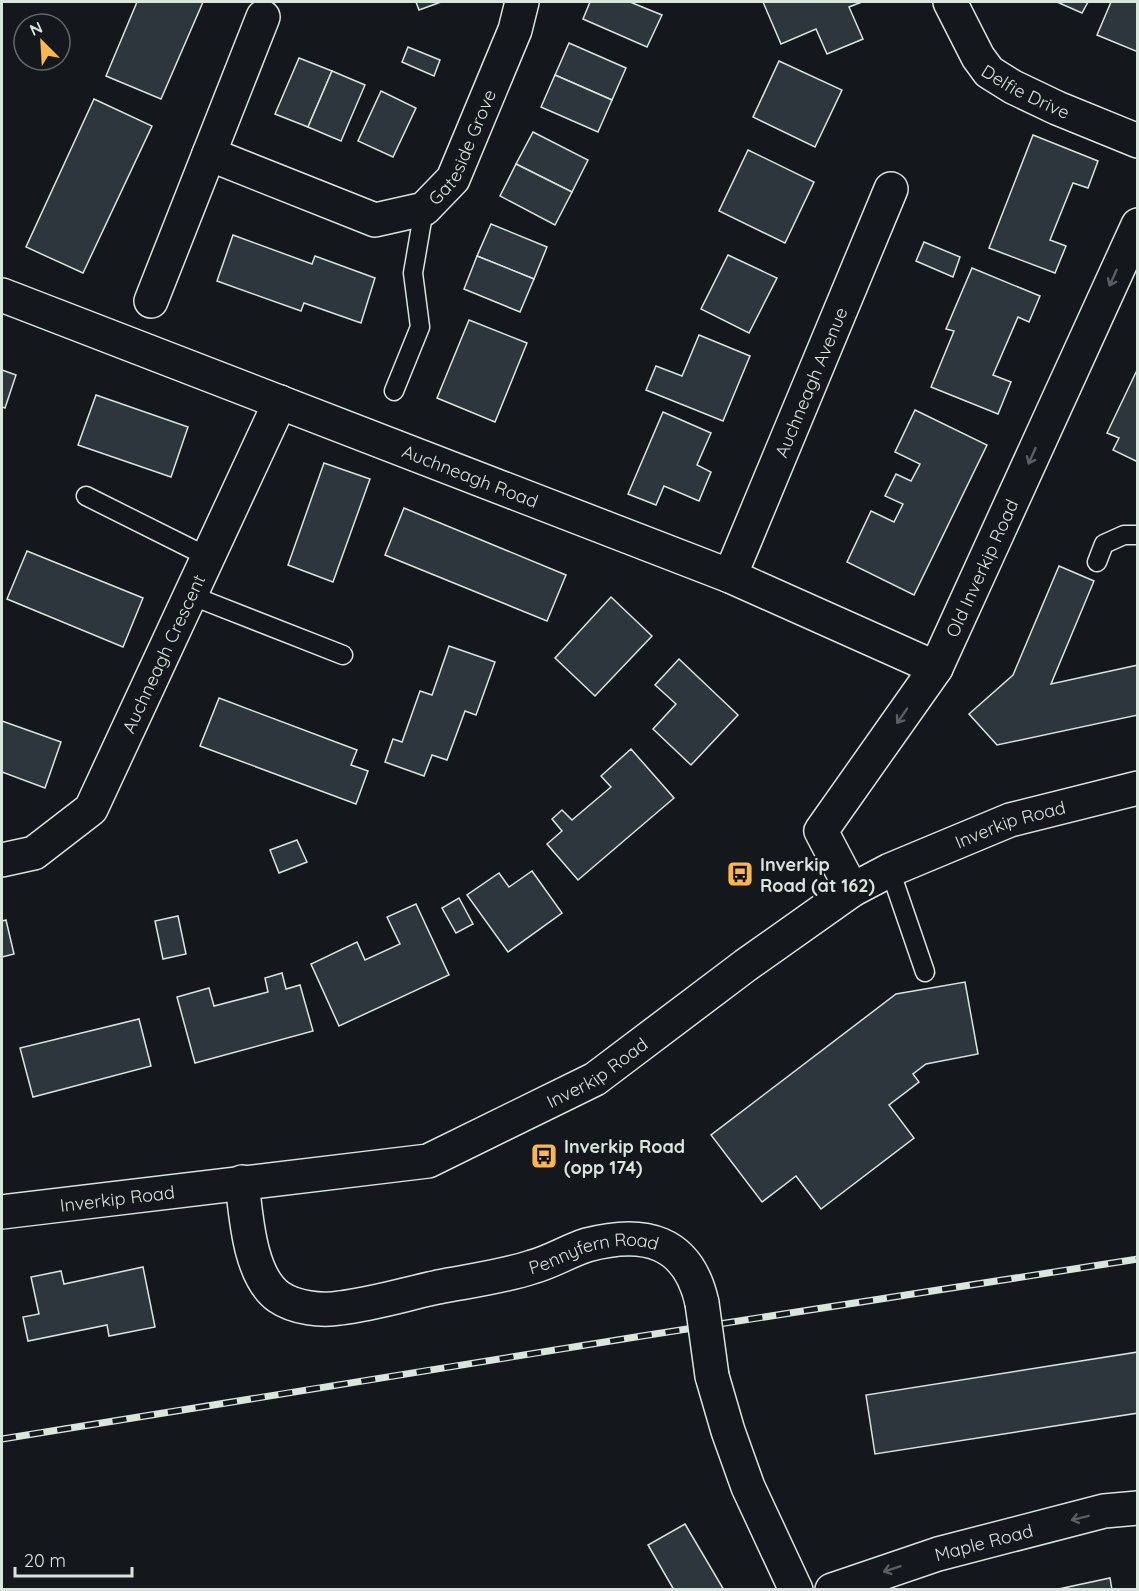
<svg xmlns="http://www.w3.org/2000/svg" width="1139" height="1591" viewBox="0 0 1139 1591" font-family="Quicksand,sans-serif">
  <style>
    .building { fill: #2c363c; stroke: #d8e6dc; stroke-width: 1.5 }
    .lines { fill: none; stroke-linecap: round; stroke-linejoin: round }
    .lane-casing { stroke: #d8e6dc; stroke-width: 21 }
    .street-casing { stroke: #d8e6dc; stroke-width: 36 }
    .highway-casing { stroke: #d8e6dc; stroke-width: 36 }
    .lane { stroke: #14181c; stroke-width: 18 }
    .street { stroke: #14181c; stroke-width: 33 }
    .highway { stroke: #14181c; stroke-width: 33 }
    .rail-casing { stroke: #d8e6dc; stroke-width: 7 }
    .rail { stroke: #14181c; stroke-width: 4.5; stroke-dasharray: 14; stroke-linecap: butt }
    .street-bridge-casing { stroke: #d8e6dc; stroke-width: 36; stroke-linecap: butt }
    .street-bridge { stroke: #14181c; stroke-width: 33 }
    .oneway { stroke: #59605f }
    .labels { text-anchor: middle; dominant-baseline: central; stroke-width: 4.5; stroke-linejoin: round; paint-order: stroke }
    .street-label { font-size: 18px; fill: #d8e6dc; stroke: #14181c }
    .poi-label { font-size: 18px; font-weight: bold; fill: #d8e6dc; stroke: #14181c; text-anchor: start }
  </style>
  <rect width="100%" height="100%" fill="#14181c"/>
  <g class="building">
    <polygon points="137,2 203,2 161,99 106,76"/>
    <polygon points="416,2 441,2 419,10"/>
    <polygon points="590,2 630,2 662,15 647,47 583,19"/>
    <polygon points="763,2 862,2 849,7 863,39 827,54 816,29 781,44"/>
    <polygon points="1057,2 1088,2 1082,13"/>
    <polygon points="1111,2 1138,2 1138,52 1097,35"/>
    <polygon points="569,43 626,68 612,100 555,75"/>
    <polygon points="408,47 440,60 434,76 402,62"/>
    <polygon points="299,58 332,71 308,127 275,114"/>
    <polygon points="779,61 842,90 815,147 753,117"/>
    <polygon points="332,71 365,85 341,141 308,127"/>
    <polygon points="555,75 612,100 598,132 541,107"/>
    <polygon points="381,91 416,108 393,157 358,141"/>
    <polygon points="94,99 152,126 83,273 26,247"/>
    <polygon points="533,132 588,160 572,192 516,164"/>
    <polygon points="1033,135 1098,161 1088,188 1073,183 1050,240 1066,246 1055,273 989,248"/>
    <polygon points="748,150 814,182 785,243 719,211"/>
    <polygon points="516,164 572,192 555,225 500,196"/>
    <polygon points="491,224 547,247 534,279 477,256"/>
    <polygon points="233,235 312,264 315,256 375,278 361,323 304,303 301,311 217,281"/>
    <polygon points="924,242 960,257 953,277 916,261"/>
    <polygon points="728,255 777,278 749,333 701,309"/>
    <polygon points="477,256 534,279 520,312 464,289"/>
    <polygon points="972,268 1040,296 1029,322 1018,317 993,375 1011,382 998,414 931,387 954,331 946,329"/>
    <polygon points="469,320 527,343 495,422 437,398"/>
    <polygon points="699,335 750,356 723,421 646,390 656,366 682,376"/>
    <polygon points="1138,368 1138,462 1113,450 1119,438 1107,433"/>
    <polygon points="2,370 16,375 5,408 2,407"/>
    <polygon points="96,395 188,427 171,477 78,445"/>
    <polygon points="915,410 987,445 914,595 847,562 871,511 894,522 903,504 885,496 896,474 911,481 920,464 895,452"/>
    <polygon points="663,412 711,433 697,465 711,472 699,501 664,486 656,505 628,494"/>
    <polygon points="324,463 370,479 333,582 288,565"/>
    <polygon points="404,508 566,575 547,621 385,555"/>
    <polygon points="27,551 143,598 123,647 7,599"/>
    <polygon points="1059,566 1094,581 1051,684 1138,665 1138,715 997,745 969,714 1013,675"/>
    <polygon points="611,597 652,636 595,696 555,658"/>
    <polygon points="449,646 495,662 476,715 465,711 447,760 432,755 424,776 385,762 393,739 402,742 420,691 432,695"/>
    <polygon points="679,659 738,715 691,765 653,729 676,704 655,685"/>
    <polygon points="219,698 357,750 351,765 368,771 356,804 200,746"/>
    <polygon points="2,721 61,742 45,788 2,772"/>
    <polygon points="631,749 674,798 578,880 547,844 562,831 552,819 562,810 572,820 611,787 601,776"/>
    <polygon points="297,840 307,862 279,873 270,850"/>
    <polygon points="532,871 562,913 508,952 467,895 499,873 509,887"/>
    <polygon points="459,898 473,924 456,933 442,908"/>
    <polygon points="416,904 449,975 339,1026 311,964 357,942 365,960 400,944 387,917"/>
    <polygon points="178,916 186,954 163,959 155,921"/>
    <polygon points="6,920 14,954 2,957 2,921"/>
    <polygon points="282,973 286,989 300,985 313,1031 195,1063 177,997 209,988 214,1006 268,992 265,978"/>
    <polygon points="965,982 978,1054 926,1064 913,1074 919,1082 889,1105 914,1138 821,1209 796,1176 762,1202 711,1135 896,994"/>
    <polygon points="139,1019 151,1066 33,1097 20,1048"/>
    <polygon points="143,1267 155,1327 109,1336 107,1325 28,1341 23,1317 39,1314 31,1277 61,1271 64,1284"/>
    <polygon points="1138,1352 1138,1413 875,1454 866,1395"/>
    <polygon points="685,1524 724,1590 674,1590 648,1545"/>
    <polygon points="1110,1578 1112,1590 1054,1590"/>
  </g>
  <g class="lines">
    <defs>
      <g id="lane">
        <polyline points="394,391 420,327 413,273 424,209"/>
        <polyline points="86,496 208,557"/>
        <polyline points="1097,562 1104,544 1124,535 1138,535"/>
        <polyline points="190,595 343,655"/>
        <polyline points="890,870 925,972"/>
      </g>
      <g id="street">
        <path id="s1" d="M950 2 978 57 989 72 1013 87 1057 108 1138 141"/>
        <path id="s2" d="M209 154 375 220 424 209 453 179 515 30 522 2"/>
        <path id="s3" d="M2 295 730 576 936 668"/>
        <polyline points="151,301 263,17"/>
        <path id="s4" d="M730 576 891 189"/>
        <path id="s5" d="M2 860 34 853 91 809 280 402"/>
        <path id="s6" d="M852 890 821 831 936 668 1138 225"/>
        <path id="s7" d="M242 1182C246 1215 249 1276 279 1297 295 1308 321 1311 340 1308 373 1304 406 1294 438 1287 469 1281 502 1277 532 1267 551 1262 568 1251 587 1245 644 1230 688 1240 702 1303"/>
        <polyline points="712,1376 728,1431 748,1487 796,1590"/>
        <path id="s8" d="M832 1590 938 1554 1104 1511 1138 1508"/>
      </g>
      <g id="highway">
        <path id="s9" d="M2 1212 428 1161 595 1079 746 965 852 890 890 870 1010 820 1138 788"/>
      </g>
    </defs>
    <use href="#lane" class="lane-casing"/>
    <use href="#street" class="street-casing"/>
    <use href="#highway" class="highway-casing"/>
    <use href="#lane" class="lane"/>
    <use href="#street" class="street"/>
    <use href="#highway" class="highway"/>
    <defs>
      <polyline id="rail" points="2,1439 642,1336 1138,1259"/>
    </defs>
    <use href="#rail" class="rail-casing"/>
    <use href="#rail" class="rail"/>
    <defs>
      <polyline id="street-bridge" points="702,1303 712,1376"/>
    </defs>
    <use href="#street-bridge" class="street-bridge-casing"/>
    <use href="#street-bridge" class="street-bridge"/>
  </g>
  <defs><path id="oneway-shaft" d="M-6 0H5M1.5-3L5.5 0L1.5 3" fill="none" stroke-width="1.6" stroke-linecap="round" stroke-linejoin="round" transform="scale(1.5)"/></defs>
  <g class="oneway">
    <use href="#oneway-shaft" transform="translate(1113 278) rotate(114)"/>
    <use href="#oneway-shaft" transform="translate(1032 456) rotate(114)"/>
    <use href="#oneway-shaft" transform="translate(902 716) rotate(125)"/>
    <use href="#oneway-shaft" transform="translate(1080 1518) rotate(166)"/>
    <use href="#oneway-shaft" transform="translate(892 1569) rotate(162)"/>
  </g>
  <defs>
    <symbol id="bus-square" viewBox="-11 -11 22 22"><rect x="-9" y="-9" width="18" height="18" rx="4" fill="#ffb74d" stroke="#14181c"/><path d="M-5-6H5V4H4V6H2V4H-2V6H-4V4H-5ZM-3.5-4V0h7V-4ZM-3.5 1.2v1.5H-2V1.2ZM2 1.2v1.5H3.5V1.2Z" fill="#111"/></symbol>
  </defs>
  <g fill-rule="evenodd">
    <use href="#bus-square" x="725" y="859" width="30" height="30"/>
    <use href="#bus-square" x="529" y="1141" width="30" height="30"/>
  </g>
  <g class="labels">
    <g class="street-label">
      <text stroke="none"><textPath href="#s1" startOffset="122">Delfie Drive</textPath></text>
      <text stroke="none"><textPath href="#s2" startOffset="303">Gateside Grove</textPath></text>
      <text stroke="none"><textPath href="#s4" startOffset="210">Auchneagh Avenue</textPath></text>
      <text stroke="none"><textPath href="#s3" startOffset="502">Auchneagh Road</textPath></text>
      <text stroke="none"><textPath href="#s6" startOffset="376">Old Inverkip Road</textPath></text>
      <text stroke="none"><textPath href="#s5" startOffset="276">Auchneagh Crescent</textPath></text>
      <text stroke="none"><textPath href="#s9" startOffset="1106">Inverkip Road</textPath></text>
      <text stroke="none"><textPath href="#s9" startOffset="620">Inverkip Road</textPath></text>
      <text stroke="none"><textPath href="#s9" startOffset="116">Inverkip Road</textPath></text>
      <text stroke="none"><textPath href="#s7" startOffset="448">Pennyfern Road</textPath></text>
      <text stroke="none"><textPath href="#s8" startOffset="159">Maple Road</textPath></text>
    </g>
    <g class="poi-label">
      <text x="760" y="864">Inverkip<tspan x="760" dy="21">Road (at 162)</tspan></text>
      <text x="564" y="1146">Inverkip Road<tspan x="564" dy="21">(opp 174)</tspan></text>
    </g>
  </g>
  <rect width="1139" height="1591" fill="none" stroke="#d8e6dc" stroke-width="6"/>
  <g transform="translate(42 42) rotate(336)"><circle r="28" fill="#14181c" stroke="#626a69" stroke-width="1.5"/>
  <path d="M0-4.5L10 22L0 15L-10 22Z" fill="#ffb74d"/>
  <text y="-9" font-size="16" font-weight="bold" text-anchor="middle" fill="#d8e6dc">N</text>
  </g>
  <path d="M15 1567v9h117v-9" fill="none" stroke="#d8e6dc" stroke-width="3"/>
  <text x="24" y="1567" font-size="18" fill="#d8e6dc" stroke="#14181c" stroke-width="4.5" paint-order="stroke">20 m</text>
</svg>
